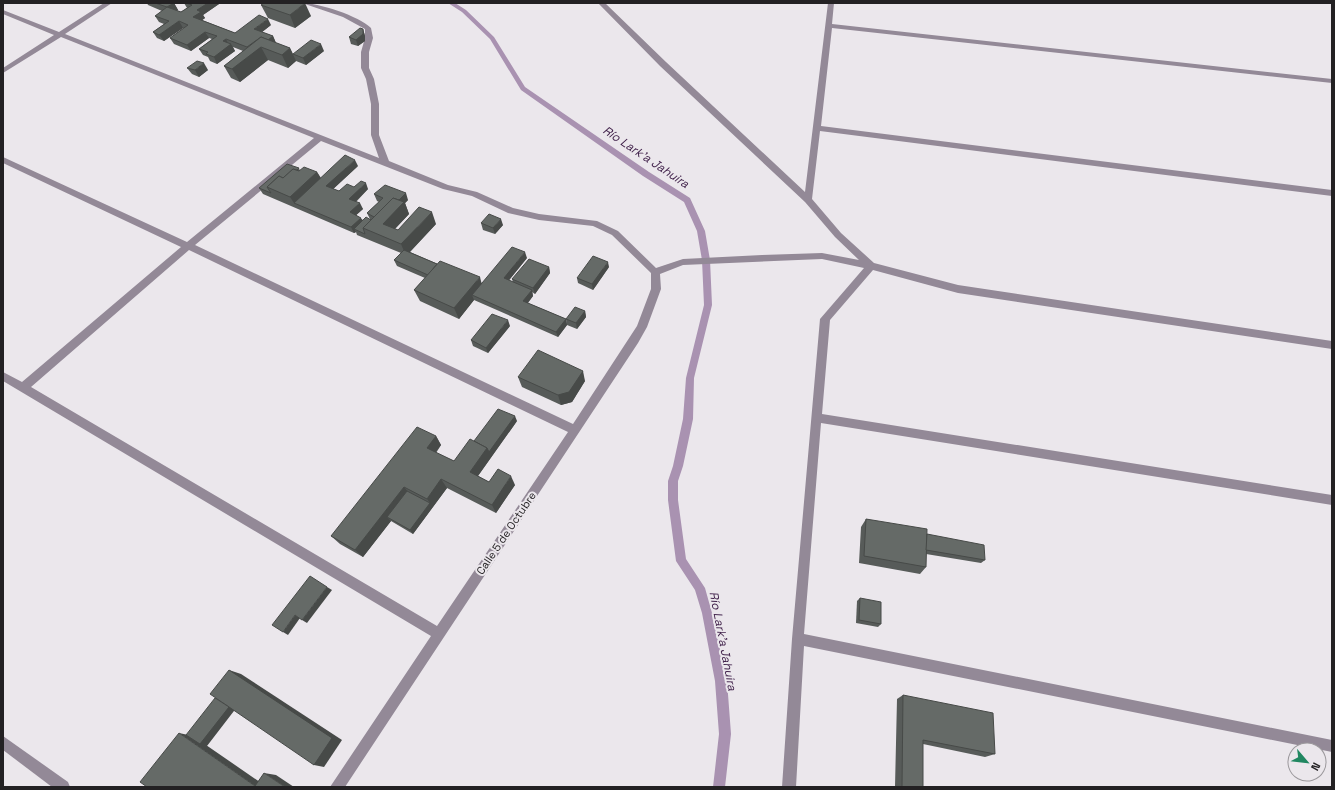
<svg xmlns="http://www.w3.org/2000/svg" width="1335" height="790" viewBox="0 0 1335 790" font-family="'Space Grotesk',sans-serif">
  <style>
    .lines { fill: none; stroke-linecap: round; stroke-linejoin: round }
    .stream { fill: #a992b1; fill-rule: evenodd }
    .minor { fill: #938997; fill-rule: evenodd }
    .wall { fill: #575b59 }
    .shaded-wall { fill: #474a48 }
    .building { fill: #656a67; stroke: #474a48 }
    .labels { text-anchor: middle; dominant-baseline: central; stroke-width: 4; stroke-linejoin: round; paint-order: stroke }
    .street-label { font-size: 11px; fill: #232123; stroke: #ebe7ec }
    .water-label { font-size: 12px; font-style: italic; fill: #41224b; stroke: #ebe7ec }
  </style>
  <rect width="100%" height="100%" fill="#ebe7ec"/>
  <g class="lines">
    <polygon class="stream" points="448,3 455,3 466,10 494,37 525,87 649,172 690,198 705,231 710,260 712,305 694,378 693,419 683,466 678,481 678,500 686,559 705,588 712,613 727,681 731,734 725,787 713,787 719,734 715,681 702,613 695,590 676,561 668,500 668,481 673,466 683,419 686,378 704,305 702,260 697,231 684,202 643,176 521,90 490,39 462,12"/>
    <g class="minor">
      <path d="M104 3H112L65 34 379 158 371 135V104L366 79 361 68V52L365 38V29L343 17 302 3C319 3 359 16 371 28L373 38 369 52V68L374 79 379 104V135L389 161 448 185 477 192 513 208 539 214 597 221 618 231 656 268 683 259 762 255 822 253 859 260 835 237 805 202 660 66 598 3H605L666 62 805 192 828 3H834L832 24 1332 79V83L832 28 821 126 1332 190V196L820 131 812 199 841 233 874 263 958 285 1332 341V349L958 293 873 270 830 320 822 414 1332 495V505L821 423 804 634 1332 740V752L804 646 796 787H782L792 639 820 319 864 268 822 259 683 265 660 274 661 289 647 327 638 343 345 787H330L431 636 3 381V372L22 382 181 247 3 163V157L187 242 314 138 61 37 3 73V68L54 35 3 14V10L59 32ZM321 141 443 189 472 196 508 213 539 220 593 226 612 235 651 273V289L637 326 573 424 195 245ZM189 250 568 432 437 626 31 387Z"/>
      <polygon points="3,736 68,782 70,787 52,787 3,750"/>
    </g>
  </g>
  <g class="wall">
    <polygon points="147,3 174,3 178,10 176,11 181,12 187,8 184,3 218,3 219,4 203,15 205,18 202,20 235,33 271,25 262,32 273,36 276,43 290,48 293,54 324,51 306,65 296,61 288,68 268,60 240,82 231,78 224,66 243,51 233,47 235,51 217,64 210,61 208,57 203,55 199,49 212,39 209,38 191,51 174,44 170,38 184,28 183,28 164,41 157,38 153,32 164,24 159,22 155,16 162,11 148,5"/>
    <polygon points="261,5 311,16 295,28 268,18"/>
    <polygon points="363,29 365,36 365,41 358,46 351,44 349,37"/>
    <polygon points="187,68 208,70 199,77 192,74"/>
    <polygon points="358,166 333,189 339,191 354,187 368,189 356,202 363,209 356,215 363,220 370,219 367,213 379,202 377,201 374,194 408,200 405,203 409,214 395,229 398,230 436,224 410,252 482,283 527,258 509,280 513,282 512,279 549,267 550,273 535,294 532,292 533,296 528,303 566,319 567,325 558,337 474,300 459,319 420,301 414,290 425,278 397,266 394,260 401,253 357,235 356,232 354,233 263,194 259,188 299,168 300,171 317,172 321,178"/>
    <polygon points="481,223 503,225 495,234 483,230"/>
    <polygon points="609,267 593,290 578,283 577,278"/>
    <polygon points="585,311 586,317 577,329 567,325 566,319"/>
    <polygon points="510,326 488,353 473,346 471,340"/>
    <polygon points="518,377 585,381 572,402 561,405 522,387"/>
    <polygon points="517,421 478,476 489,482 515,485 496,513 447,488 413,534 391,521 363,557 340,544 331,536 436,436 441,445 436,453 454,461 474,441"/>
    <polygon points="866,519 927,534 985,560 981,563 926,554 926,567 920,574 859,563 861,527"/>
    <polygon points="860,598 881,624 878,627 856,623 857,601"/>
    <polygon points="903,695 995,754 985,757 923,744 923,787 895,787 897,699"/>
  </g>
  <g class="shaded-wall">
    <polygon points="174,3 178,10 171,14 167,7"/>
    <polygon points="208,3 218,3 219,4 203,15 205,18 197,24 193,17 197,10"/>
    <polygon points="305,3 311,16 295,28 290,15"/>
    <polygon points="268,19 271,25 257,36 254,29"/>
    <polygon points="179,21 183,28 164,41 159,35"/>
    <polygon points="363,29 365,36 365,41 358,46 356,40"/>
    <polygon points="205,32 209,38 191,51 187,45"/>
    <polygon points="273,36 276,43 261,47 268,60 240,82 232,69"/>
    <polygon points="226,39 229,45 231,44 235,51 217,64 214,57 223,41"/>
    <polygon points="321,44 324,51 306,65 303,58"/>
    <polygon points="290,48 296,61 288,68 282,55"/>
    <polygon points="204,63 208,70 199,77 195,70"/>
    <polygon points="355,160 358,166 330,192 326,186"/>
    <polygon points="317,172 324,184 294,203 290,197"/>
    <polygon points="366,183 368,189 352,205 349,199"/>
    <polygon points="406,193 408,200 405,203 409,214 389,235 380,219"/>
    <polygon points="360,203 363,209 353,218 350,212"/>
    <polygon points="432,212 436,224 406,256 401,244"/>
    <polygon points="361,218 364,224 354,229 356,232 354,233 351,227"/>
    <polygon points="501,219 503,225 495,234 493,228"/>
    <polygon points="525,252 527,258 506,284 504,278"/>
    <polygon points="608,262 609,267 593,290 592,284"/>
    <polygon points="549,267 550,273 535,294 533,288"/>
    <polygon points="480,277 483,289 472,295 474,300 459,319 454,308"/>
    <polygon points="532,290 533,296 525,306 523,301"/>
    <polygon points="585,311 586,317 577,329 576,323"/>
    <polygon points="566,319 567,325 558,337 556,332"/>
    <polygon points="508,320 510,326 488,353 486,348"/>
    <polygon points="583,371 585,381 572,402 561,405 558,395"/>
    <polygon points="515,416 517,421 475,480 470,472 487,448"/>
    <polygon points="436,436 441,445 432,457 427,448"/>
    <polygon points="511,476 515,485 496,513 492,505"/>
    <polygon points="441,479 447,488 413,534 410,530 430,503 427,499"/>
    <polygon points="404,487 411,495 387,517 391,521 363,557 355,550"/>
    <polygon points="327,587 332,590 307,623 302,620"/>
    <polygon points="295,615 300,618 288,635 283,632"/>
    <polygon points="229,670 241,674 342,740 324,767 314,765"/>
    <polygon points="230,705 237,707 207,746 206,745 267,787 255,786 179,733 193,736"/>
    <polygon points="264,773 276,775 294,787 285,787"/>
  </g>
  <g class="building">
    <polygon points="155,3 174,3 167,7 181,12 192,5 186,3 208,3 197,10 201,12 193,17 235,33 259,15 268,19 254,29 273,36 268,40 261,37 247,47 226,39 223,41 231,44 214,57 206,54 208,52 199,49 217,36 205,32 187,45 170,38 188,25 179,21 159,35 153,32 169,21 155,16 167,7"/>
    <polygon points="264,3 305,3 290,15 261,5"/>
    <polygon points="360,28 363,29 363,34 356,40 349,37"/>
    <polygon points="261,37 290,48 282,55 261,47 232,69 224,66"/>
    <polygon points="311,40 321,44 303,58 293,54"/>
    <polygon points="197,61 204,63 195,70 187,68"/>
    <polygon points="345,155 355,160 326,186 339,191 347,184 354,187 361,181 366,183 349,199 360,203 350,212 361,218 351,227 294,203"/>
    <polygon points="287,164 299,168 297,170 293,169 283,178 279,176 267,187 271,193 259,188"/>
    <polygon points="304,167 317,172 290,197 267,187 279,176 283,178 293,169 299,171"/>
    <polygon points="385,185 406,193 399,200 393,198 374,217 367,213 383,198 374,194"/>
    <polygon points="393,198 404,202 383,224 398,230 419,207 432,212 401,244 363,228"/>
    <polygon points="489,214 501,219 493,228 481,223"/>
    <polygon points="366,217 371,220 363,228 365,234 354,229"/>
    <polygon points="512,247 525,252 504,278 532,290 523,301 566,319 556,332 472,295"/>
    <polygon points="404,250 437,264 428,275 394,260"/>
    <polygon points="593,256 608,262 592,284 577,278"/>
    <polygon points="529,259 549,267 533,288 512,279"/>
    <polygon points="440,261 480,277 454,308 414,290"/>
    <polygon points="575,307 585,311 576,323 566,319"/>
    <polygon points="492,314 508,320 486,348 471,340"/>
    <polygon points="538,350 583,371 569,392 558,395 518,377"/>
    <polygon points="498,409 515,416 489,452 487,448 474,441"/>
    <polygon points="417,427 436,436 427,448 454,461 470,439 487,448 470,472 489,482 498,469 511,476 492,505 441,479 427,499 404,487 355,550 331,536"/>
    <polygon points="407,491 430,503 410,530 387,517"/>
    <polygon points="866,519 927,529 926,567 864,556"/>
    <polygon points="927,534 984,545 985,560 926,550"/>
    <polygon points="310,576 327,587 302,620 295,615 283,632 272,625"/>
    <polygon points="860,598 881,602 881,624 859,620"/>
    <polygon points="229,670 332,738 314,765 210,694"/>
    <polygon points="903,695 993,713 995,754 923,740 923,787 902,787"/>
    <polygon points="215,698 229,707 200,744 186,735"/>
    <polygon points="179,733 255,786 264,773 285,787 147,787 140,782"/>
  </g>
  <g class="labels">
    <g class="street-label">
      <text transform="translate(506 533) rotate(-56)">Calle 5 de Octubre</text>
    </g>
    <g class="water-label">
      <text transform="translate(646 157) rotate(34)">Río Lark’a Jahuira</text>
      <text transform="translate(723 641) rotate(79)">Río Lark’a Jahuira</text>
    </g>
  </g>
  <rect width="1335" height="790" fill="none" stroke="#232123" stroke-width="8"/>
  <g transform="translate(1307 762) rotate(118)"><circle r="19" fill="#ebe7ec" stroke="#9b989c"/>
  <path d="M0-3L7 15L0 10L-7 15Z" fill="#218761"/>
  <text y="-6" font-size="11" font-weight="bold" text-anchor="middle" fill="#232123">N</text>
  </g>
</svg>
